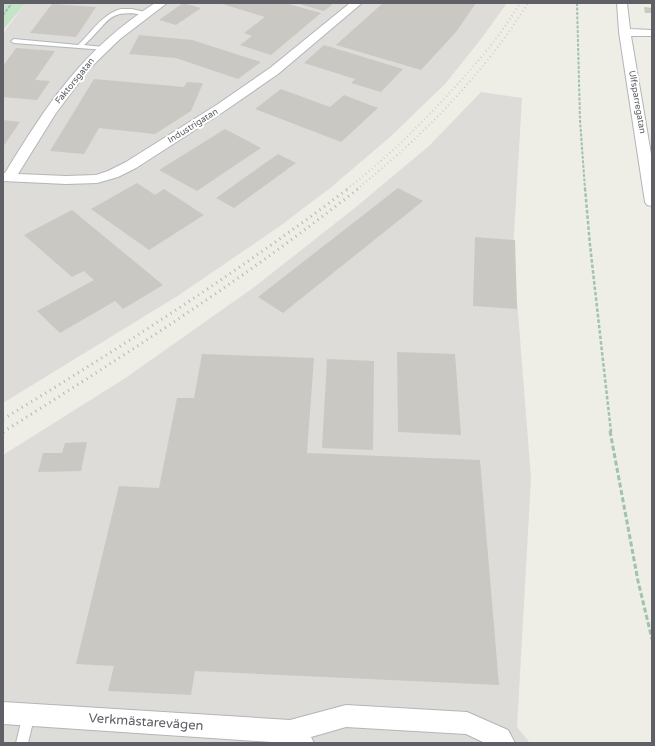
<svg xmlns="http://www.w3.org/2000/svg" width="655" height="746" viewBox="0 0 655 746" font-family="'Varela Round',sans-serif">
  <style>
    .industrial { fill: #dddcd8 }
    .green { fill: #c5e3c7 }
    .building { fill: #cac8c2 }
    .lines { fill: none; stroke-linecap: round; stroke-linejoin: round }
    .service-casing { stroke: #b3b5b9; stroke-width: 2 }
    .minor-casing { stroke: #b3b5b9; stroke-width: 2 }
    .path-far2 { stroke: #9fc3ac; stroke-width: 2; stroke-dasharray: 3 1.5; stroke-linecap: butt }
    .path-far1 { stroke: #9fc3ac; stroke-width: 2.5; stroke-dasharray: 3.5 2; stroke-linecap: butt }
    .path { stroke: #9fc3ac; stroke-width: 3; stroke-dasharray: 5 2.5; stroke-linecap: butt }
    .service { fill: #fff; fill-rule: evenodd }
    .minor { fill: #fff; fill-rule: evenodd }
    .rail-far2 { stroke: #b4b4b5; stroke-width: 2; stroke-dasharray: 0.5 3.5; stroke-linecap: butt }
    .rail-far1 { stroke: #b4b4b5; stroke-width: 3; stroke-dasharray: 1 4.5; stroke-linecap: butt }
    .rail { stroke: #b4b4b5; stroke-width: 3.5; stroke-dasharray: 1 6; stroke-linecap: butt }
    .labels { text-anchor: middle; dominant-baseline: central; stroke-width: 4; stroke-linejoin: round; paint-order: stroke }
    .far-street-label { font-size: 9px; fill: #5e6065; stroke: #fff }
    .near-street-label { font-size: 13px; fill: #5e6065; stroke: #fff }
  </style>
  <rect width="100%" height="100%" fill="#eeede6"/>
  <g class="industrial">
    <polygon points="26,3 507,3 481,39 445,84 389,138 329,189 280,226 179,295 3,403 3,33"/>
    <polygon points="481,92 522,98 513,250 531,478 517,727 530,743 3,743 3,455 124,379 253,288 356,207 429,146"/>
  </g>
  <polygon class="green" points="3,3 26,3 3,30"/>
  <g class="building">
    <polygon points="183,3 201,8 176,25 159,20"/>
    <polygon points="219,3 285,3 321,13 271,55 240,45 252,36 244,33 265,17"/>
    <polygon points="296,3 334,3 324,11"/>
    <polygon points="383,3 476,3 456,32 421,70 336,45"/>
    <polygon points="52,4 96,7 76,37 30,33"/>
    <polygon points="644,7 652,8 652,13 645,13"/>
    <polygon points="139,35 192,40 261,62 238,79 176,58 129,54"/>
    <polygon points="324,45 403,69 381,92 351,83 355,79 304,63"/>
    <polygon points="16,48 55,51 35,80 50,81 37,100 3,97 3,66"/>
    <polygon points="94,79 184,87 187,82 203,83 191,111 155,134 99,128 84,154 50,151"/>
    <polygon points="281,89 330,107 344,95 378,108 341,142 255,109"/>
    <polygon points="3,120 20,122 3,147"/>
    <polygon points="225,129 261,148 197,191 159,170"/>
    <polygon points="278,154 296,163 234,208 216,198"/>
    <polygon points="137,183 155,195 164,189 204,215 149,250 91,209"/>
    <polygon points="398,188 423,201 283,313 258,297"/>
    <polygon points="72,210 163,285 123,309 115,301 60,333 37,311 94,280 84,271 72,277 24,235"/>
    <polygon points="475,237 515,240 517,309 473,306"/>
    <polygon points="397,352 455,354 461,435 398,432"/>
    <polygon points="202,354 314,358 307,453 480,460 499,685 195,671 191,695 108,691 114,666 76,664 119,486 159,488 177,398 194,398"/>
    <polygon points="327,359 374,361 373,450 322,448"/>
    <polygon points="87,442 81,471 38,472 43,453 62,453 65,443"/>
  </g>
  <g class="lines">
    <defs>
      <g id="service">
        <path d="M121 9H132L149 13 146 15C106 8 110 22 84 45L103 47 105 48V50L14 43 11 41 14 39 78 45C92 32 102 14 121 9Z"/>
        <polygon points="29,708 33,710 35,714 28,743 16,743 23,714 25,710"/>
      </g>
      <g id="minor">
        <path d="M155 3H167L120 39 89 69 56 113 18 174 66 176 96 175 108 171 126 162 218 104 270 68 350 3H362L278 74 226 110 136 168 118 177 97 183 66 184 3 181V173H5C48 103 83 49 155 3Z"/>
        <polygon points="617,3 627,3 630,29 652,30 652,36 631,36 652,160 652,206 647,205 645,202 619,32"/>
        <polygon points="3,702 290,720 346,705 467,712 508,730 515,743 485,743 466,734 346,727 311,737 314,743 286,743 3,724"/>
      </g>
    </defs>
    <use href="#service" class="service-casing"/>
    <use href="#minor" class="minor-casing"/>
    <g class="path-far2">
      <polyline points="577,3 580,120 585,189"/>
      <polyline points="3,15 12,3"/>
    </g>
    <polyline class="path-far1" points="585,188 590,245 611,432"/>
    <polyline class="path" points="610,431 638,581 652,639"/>
    <use href="#service" class="service"/>
    <use href="#minor" class="minor"/>
    <g class="rail-far2">
      <path d="M347 189C382 162 412 133 442 101 471 70 498 40 520 3"/>
      <path d="M357 189C423 136 483 75 528 3"/>
    </g>
    <g class="rail-far1">
      <path d="M3 419C122 347 238 272 349 188"/>
      <path d="M3 432C125 355 246 278 359 188"/>
    </g>
    <polyline class="rail" points="3,432 5,431"/>
  </g>
  <g class="labels">
    <g class="far-street-label">
      <text transform="translate(75 81) rotate(-51)">Faktorsgatan</text>
      <text transform="translate(637 102) rotate(80)">Ulfsparregatan</text>
      <text transform="translate(193 126) rotate(-32)">Industrigatan</text>
    </g>
    <g class="near-street-label">
      <text transform="translate(146 722) rotate(4)">Verkmästarevägen</text>
    </g>
  </g>
  <rect width="655" height="746" fill="none" stroke="#5e6065" stroke-width="8"/>
</svg>
